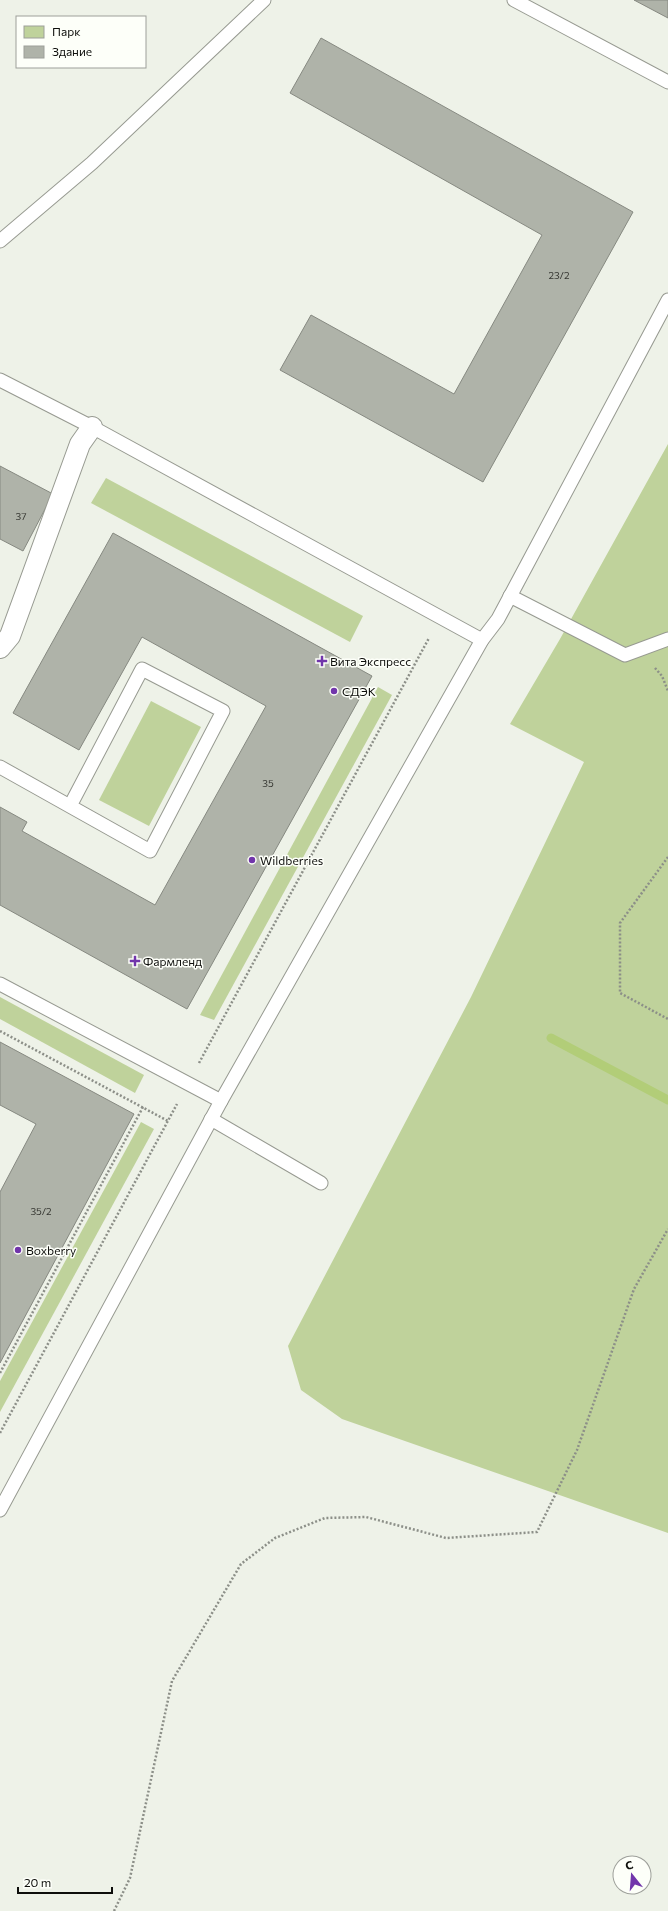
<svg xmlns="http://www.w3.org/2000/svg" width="668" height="1911" viewBox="0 0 668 1911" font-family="Commissioner,sans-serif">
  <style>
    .green { fill: #bfd29b }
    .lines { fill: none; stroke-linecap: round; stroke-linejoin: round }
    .stream { stroke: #b2cd78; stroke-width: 9 }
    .building { fill: #afb3a9; stroke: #868981 }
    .service-casing { stroke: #979a91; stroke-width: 15 }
    .pedestrian-casing { stroke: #979a91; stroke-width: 22 }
    .path { stroke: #8c8f88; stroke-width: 2.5; stroke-dasharray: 2 2; stroke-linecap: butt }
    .service { stroke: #fff; stroke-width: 13 }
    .pedestrian { stroke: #fff; stroke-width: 20 }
    .poi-dot { fill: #7135ab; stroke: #fdfff9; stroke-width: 1.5 }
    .labels { text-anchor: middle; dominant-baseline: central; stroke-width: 3; stroke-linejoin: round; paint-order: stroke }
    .number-label { font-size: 10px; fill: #363732 }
    .poi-label { font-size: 12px; fill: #0d0e0b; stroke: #fdfff9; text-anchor: start }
  </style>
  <rect width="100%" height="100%" fill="#eef2e8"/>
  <g class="green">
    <polygon points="668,444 668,1533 342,1419 301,1390 288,1346 471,997 584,762 510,724 560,639"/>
    <polygon points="106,478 363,616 350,642 91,503"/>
    <polygon points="378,687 392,695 214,1020 200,1015"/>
    <polygon points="151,701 201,727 149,826 99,800"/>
    <polygon points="0,997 144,1075 135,1093 0,1019"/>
    <polygon points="141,1122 154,1129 0,1412 0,1381"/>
  </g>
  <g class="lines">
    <polyline class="stream" points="551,1038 668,1100"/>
  </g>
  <g class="building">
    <polygon points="634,0 668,0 668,18"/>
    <polygon points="321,38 633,212 483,482 280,370 311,315 454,394 542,235 290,93"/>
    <polygon points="0,466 53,494 23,551 0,539"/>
    <polygon points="113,533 372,676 187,1009 0,905 0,807 27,822 22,831 155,905 266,706 142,637 79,750 13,713"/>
    <polygon points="0,1042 134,1114 0,1363 0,1192 36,1124 0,1105"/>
  </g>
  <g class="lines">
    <defs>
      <g id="service">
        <polyline points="514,0 668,82"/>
        <polyline points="0,241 92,163 264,0"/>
        <polyline points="0,380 92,427 482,640"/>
        <polyline points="510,596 625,655 668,639"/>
        <polyline points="0,767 150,851 223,711 142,669 70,806"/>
        <polyline points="0,984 221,1101"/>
        <polyline points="211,1119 321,1183"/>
        <polyline points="0,1510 221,1101 482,640 498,619 668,300"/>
      </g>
      <polyline id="pedestrian" points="0,648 10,636 80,444 92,427"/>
    </defs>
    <use href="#service" class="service-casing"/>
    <use href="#pedestrian" class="pedestrian-casing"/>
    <g class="path">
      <polyline points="655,668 662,676 668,691"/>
      <polyline points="668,857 620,923 620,993 668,1019"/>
      <polyline points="0,1031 168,1121"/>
      <polyline points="199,1063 429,638"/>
      <polyline points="0,1373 143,1107"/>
      <polyline points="0,1433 177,1104"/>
      <polyline points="114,1911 130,1878 172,1681 241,1564 275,1538 325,1518 366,1517 446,1538 537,1532 577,1450 634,1289 668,1229"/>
    </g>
    <use href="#service" class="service"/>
    <use href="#pedestrian" class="pedestrian"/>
  </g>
  <g class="poi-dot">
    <path d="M320 655h4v4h4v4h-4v4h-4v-4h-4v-4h4z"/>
    <circle cx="334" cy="691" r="4"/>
    <circle cx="252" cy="860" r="4"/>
    <path d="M133 955h4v4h4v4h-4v4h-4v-4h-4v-4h4z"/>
    <circle cx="18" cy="1250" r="4"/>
  </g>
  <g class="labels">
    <g class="number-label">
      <text x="559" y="275">23/2</text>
      <text x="21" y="516">37</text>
      <text x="268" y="783">35</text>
      <text x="41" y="1211">35/2</text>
    </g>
    <g class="poi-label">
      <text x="330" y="661">Вита Экспресс</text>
      <text x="342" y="691">СДЭК</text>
      <text x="260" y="860">Wildberries</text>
      <text x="143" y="961">Фармленд</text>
      <text x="26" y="1250">Boxberry</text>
    </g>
  </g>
  <rect x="16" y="16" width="130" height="52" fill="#fdfff9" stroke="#9d9f9a"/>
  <rect x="24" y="26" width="20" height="12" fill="#bfd29b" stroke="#9d9f9a"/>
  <text x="52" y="36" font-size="12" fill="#0d0e0b">Парк</text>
  <rect x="24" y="46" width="20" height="12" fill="#afb3a9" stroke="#9d9f9a"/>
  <text x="52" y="56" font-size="12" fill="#0d0e0b">Здание</text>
  <g transform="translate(632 1875) rotate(343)"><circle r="19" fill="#fdfff9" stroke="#9d9f9a"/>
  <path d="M0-3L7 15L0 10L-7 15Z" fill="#7135ab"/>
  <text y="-6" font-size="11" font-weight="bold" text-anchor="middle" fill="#0d0e0b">С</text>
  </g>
  <path d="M18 1887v6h94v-6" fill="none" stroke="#0d0e0b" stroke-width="2"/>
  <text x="24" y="1887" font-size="12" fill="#0d0e0b" stroke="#fdfff9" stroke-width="3" paint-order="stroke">20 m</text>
</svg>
